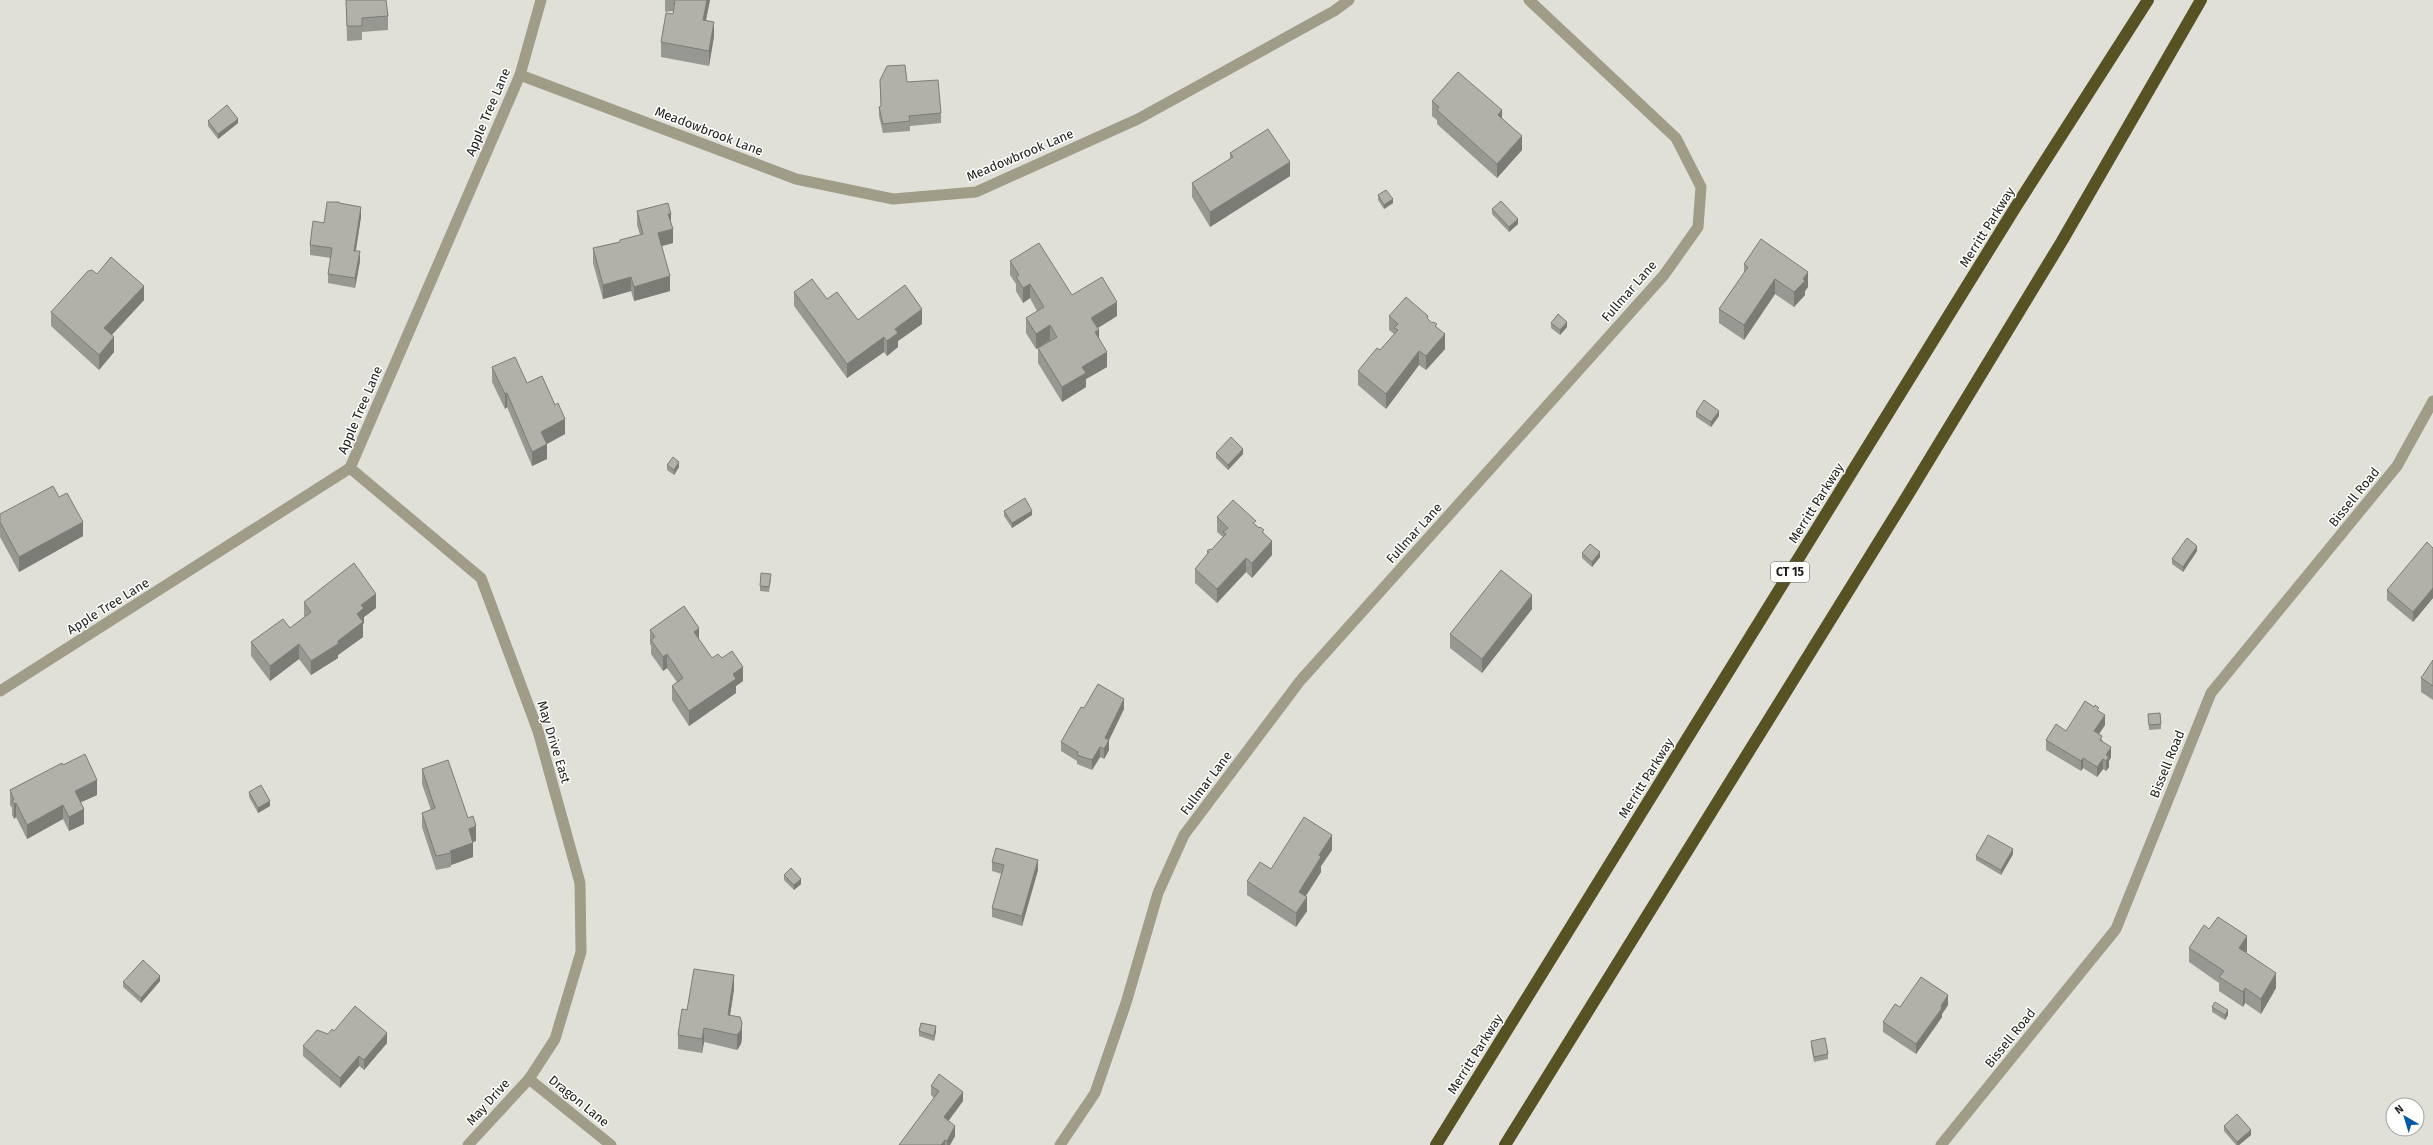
<svg xmlns="http://www.w3.org/2000/svg" width="2433" height="1145" viewBox="0 0 2433 1145" font-family="'Fira Sans',sans-serif">
  <style>
    .lines { fill: none; stroke-linecap: round; stroke-linejoin: round }
    .minor { stroke: #9f9d88; stroke-width: 11 }
    .motorway { stroke: #565223; stroke-width: 12 }
    .wall { fill: #989892 }
    .shaded-wall { fill: #7c7c77 }
    .building { fill: #b1b1aa; stroke: #7c7c77 }
    .labels { text-anchor: middle; dominant-baseline: central; stroke-width: 3; stroke-linejoin: round; paint-order: stroke }
    .shield { fill: #fffffe; stroke: #60605e; stroke-width: 1 }
    .shield-label { font-size: 12px; font-weight: bold; fill: #1c1c19 }
    .street-label { font-size: 13px; fill: #1c1c19; stroke: #fffffe }
  </style>
  <rect width="100%" height="100%" fill="#e0e0d9"/>
  <g class="lines">
    <g class="minor">
      <polyline points="520,75 796,179 893,199 976,192 1138,119 1334,11 1349,0"/>
      <polyline points="350,468 481,578 538,731 580,883 581,952 555,1039 529,1079 468,1145"/>
      <polyline points="0,691 350,468 520,75 541,0"/>
      <polyline points="529,1079 611,1145"/>
      <polyline points="1060,1145 1095,1093 1126,1003 1158,893 1184,835 1300,681 1664,275 1698,227 1701,187 1676,138 1529,0"/>
      <polyline points="1941,1145 2116,929 2211,693 2397,466 2433,401"/>
    </g>
    <g class="motorway">
      <polyline points="1436,1145 2015,208 2148,0"/>
      <polyline points="1505,1145 1906,498 2062,241 2201,0"/>
    </g>
  </g>
  <g class="wall">
    <polygon points="346,0 386,0 388,16 388,30 362,32 362,40 347,41"/>
    <polygon points="665,0 710,0 706,20 714,36 709,66 661,57 661,42 673,14 673,11 665,12"/>
    <polygon points="880,80 907,82 941,113 941,123 910,126 910,131 883,133 879,116 879,107 881,106"/>
    <polygon points="1432,101 1502,118 1522,150 1497,178 1437,124 1437,120 1432,116"/>
    <polygon points="208,121 238,123 218,139 208,126"/>
    <polygon points="1230,153 1290,176 1210,227 1192,197 1192,183 1230,159"/>
    <polygon points="1378,195 1393,203 1384,209 1378,200"/>
    <polygon points="339,203 361,217 356,251 360,261 355,288 328,283 328,274 331,258 310,255 310,245 324,223"/>
    <polygon points="1492,209 1518,224 1509,232 1492,214"/>
    <polygon points="637,211 671,225 673,243 662,246 670,291 634,301 631,291 603,299 593,263 593,248 620,242 620,240 640,235 637,225"/>
    <polygon points="1010,261 1072,295 1117,316 1098,328 1099,338 1107,367 1086,379 1086,387 1062,402 1038,363 1038,348 1050,340 1036,349 1026,333 1026,318 1037,311 1030,298 1023,303 1016,291 1016,284 1010,275"/>
    <polygon points="1744,264 1808,287 1805,291 1805,295 1794,307 1775,294 1744,340 1719,323 1719,309 1744,273"/>
    <polygon points="97,274 144,300 112,335 114,352 99,370 51,326 51,312"/>
    <polygon points="794,292 827,299 858,320 922,324 898,341 898,347 887,356 884,352 847,378 794,306"/>
    <polygon points="1389,316 1428,320 1437,327 1445,349 1426,370 1419,365 1386,409 1358,385 1358,371 1380,350 1394,334 1389,330"/>
    <polygon points="1551,323 1567,327 1560,335 1551,328"/>
    <polygon points="492,367 527,383 565,434 547,444 547,459 532,466 507,407 505,409 492,382"/>
    <polygon points="1696,412 1719,416 1711,427 1696,417"/>
    <polygon points="1216,453 1243,454 1228,470 1216,458"/>
    <polygon points="667,465 679,467 674,475 667,470"/>
    <polygon points="1004,511 1032,515 1012,528 1004,516"/>
    <polygon points="0,514 83,536 19,572 0,537"/>
    <polygon points="1217,517 1256,525 1264,533 1272,555 1252,578 1246,572 1217,603 1195,583 1195,569 1207,555 1207,551 1211,550 1223,537 1217,532"/>
    <polygon points="2433,548 2433,598 2413,622 2387,600 2387,590"/>
    <polygon points="2197,551 2183,572 2172,564 2172,559"/>
    <polygon points="1582,553 1600,557 1592,567 1582,558"/>
    <polygon points="771,579 769,592 760,591 760,586"/>
    <polygon points="304,602 376,608 364,617 364,623 363,624 363,637 338,655 338,658 311,675 299,659 270,681 251,656 251,642 290,628 305,617 304,616"/>
    <polygon points="1532,609 1482,673 1450,648 1450,634"/>
    <polygon points="650,630 699,639 712,658 722,658 743,681 736,686 736,693 689,726 672,700 672,686 677,682 667,668 663,671 651,654 651,646 650,644"/>
    <polygon points="2433,660 2433,700 2421,692 2421,678"/>
    <polygon points="1084,708 1124,709 1109,740 1109,750 1104,759 1100,757 1092,770 1077,764 1077,761 1061,751 1061,742"/>
    <polygon points="2099,711 2105,725 2099,734 2111,757 2109,761 2109,767 2106,771 2103,769 2097,777 2083,768 2081,771 2046,750 2046,740 2066,731"/>
    <polygon points="2148,714 2161,724 2161,729 2149,730"/>
    <polygon points="422,769 468,818 476,841 473,842 473,857 451,865 451,867 436,870 422,827 422,813 431,810 422,784"/>
    <polygon points="10,790 97,795 81,802 84,824 69,831 63,819 27,839 16,817 14,819 12,815 12,808 10,805"/>
    <polygon points="249,792 270,806 258,813 249,797"/>
    <polygon points="1332,850 1321,866 1321,872 1306,896 1307,911 1296,927 1247,895 1247,881 1271,869"/>
    <polygon points="2013,854 2001,875 1976,860 1976,856"/>
    <polygon points="992,862 1038,870 1022,926 992,917 992,908 1002,874 992,871"/>
    <polygon points="784,875 801,884 794,890 784,880"/>
    <polygon points="2209,929 2247,951 2246,953 2276,988 2261,1014 2245,1003 2243,1007 2219,991 2219,983 2189,962 2189,948"/>
    <polygon points="160,981 141,1003 123,987 123,982"/>
    <polygon points="734,989 730,1015 742,1037 741,1044 737,1050 704,1042 702,1053 678,1049 678,1035 687,1010"/>
    <polygon points="1948,1005 1942,1014 1942,1017 1916,1054 1883,1032 1883,1022 1900,1007"/>
    <polygon points="2212,1007 2228,1015 2225,1020 2212,1012"/>
    <polygon points="919,1031 936,1031 934,1041 919,1036"/>
    <polygon points="328,1034 387,1043 364,1070 359,1066 340,1088 303,1056 303,1046"/>
    <polygon points="1811,1041 1828,1054 1828,1059 1814,1062 1811,1046"/>
    <polygon points="931,1086 963,1101 948,1121 955,1136 950,1145 899,1145 934,1098 931,1095"/>
    <polygon points="2224,1126 2251,1135 2239,1145 2236,1145 2224,1131"/>
  </g>
  <g class="shaded-wall">
    <polygon points="707,0 710,0 703,34 703,20"/>
    <polygon points="714,22 714,36 709,66 709,51"/>
    <polygon points="1502,110 1502,125 1498,115"/>
    <polygon points="238,119 238,123 218,139 218,134"/>
    <polygon points="1522,136 1522,150 1497,178 1497,164"/>
    <polygon points="1290,162 1290,176 1210,227 1210,212"/>
    <polygon points="1393,199 1393,203 1384,209 1384,205"/>
    <polygon points="361,207 361,217 354,260 354,251"/>
    <polygon points="668,214 671,214 671,228"/>
    <polygon points="1518,219 1518,224 1509,232 1509,227"/>
    <polygon points="673,229 673,243 658,247 658,233"/>
    <polygon points="360,251 360,261 355,288 355,278"/>
    <polygon points="1808,272 1808,287 1805,291 1805,295 1794,307 1794,292"/>
    <polygon points="670,276 670,291 634,301 634,287"/>
    <polygon points="631,277 631,291 603,299 603,285"/>
    <polygon points="1775,279 1775,294 1744,340 1744,325"/>
    <polygon points="1030,284 1030,298 1023,303 1023,288"/>
    <polygon points="144,286 144,300 104,343 104,328"/>
    <polygon points="1117,302 1117,316 1091,332 1091,318"/>
    <polygon points="922,309 922,324 898,341 898,347 887,356 887,341 895,329"/>
    <polygon points="1567,322 1567,327 1560,335 1560,330"/>
    <polygon points="1050,325 1050,340 1036,349 1036,334"/>
    <polygon points="1099,330 1099,344 1095,332"/>
    <polygon points="1445,334 1445,349 1426,370 1426,356"/>
    <polygon points="114,337 114,352 99,370 99,355"/>
    <polygon points="884,337 884,352 847,378 847,364"/>
    <polygon points="1419,351 1419,365 1386,409 1386,394"/>
    <polygon points="1107,352 1107,367 1086,379 1086,387 1062,402 1062,387 1082,367"/>
    <polygon points="507,393 507,407 505,409 505,394"/>
    <polygon points="1719,411 1719,416 1711,427 1711,422"/>
    <polygon points="565,419 565,434 541,447 541,432"/>
    <polygon points="547,444 547,459 532,466 532,452"/>
    <polygon points="1243,449 1243,454 1228,470 1228,465"/>
    <polygon points="679,462 679,467 674,475 674,470"/>
    <polygon points="1032,511 1032,515 1012,528 1012,523"/>
    <polygon points="83,522 83,536 19,572 19,557"/>
    <polygon points="1272,541 1272,555 1252,578 1252,563"/>
    <polygon points="2197,546 2197,551 2183,572 2183,567"/>
    <polygon points="1600,552 1600,557 1592,567 1592,562"/>
    <polygon points="1246,558 1246,572 1217,603 1217,589"/>
    <polygon points="2433,588 2433,598 2413,622 2413,612"/>
    <polygon points="376,594 376,608 364,617 364,623 363,624 363,637 338,655 338,658 311,675 311,661 338,641 357,614 361,605"/>
    <polygon points="1532,595 1532,609 1482,673 1482,659"/>
    <polygon points="699,628 699,643 694,632"/>
    <polygon points="299,644 299,659 270,681 270,666"/>
    <polygon points="667,654 667,668 663,671 663,657"/>
    <polygon points="743,667 743,681 736,686 736,693 689,726 689,711 733,674"/>
    <polygon points="1124,699 1124,709 1105,748 1105,738"/>
    <polygon points="2105,715 2105,725 2094,741 2094,731"/>
    <polygon points="1109,740 1109,750 1104,759 1104,749"/>
    <polygon points="1100,747 1100,757 1092,770 1092,760"/>
    <polygon points="2111,747 2111,757 2109,761 2109,767 2106,771 2106,755"/>
    <polygon points="2083,758 2083,768 2081,771 2081,761"/>
    <polygon points="2103,759 2103,769 2097,777 2097,767"/>
    <polygon points="97,780 97,795 75,805 75,791"/>
    <polygon points="270,801 270,806 258,813 258,808"/>
    <polygon points="16,803 16,817 14,819 14,804"/>
    <polygon points="63,805 63,819 27,839 27,825"/>
    <polygon points="84,809 84,824 69,831 69,817"/>
    <polygon points="476,826 476,841 469,843 469,829"/>
    <polygon points="1332,835 1332,850 1321,866 1321,872 1299,906 1299,892 1319,855"/>
    <polygon points="473,843 473,857 451,865 451,853 450,851"/>
    <polygon points="2013,849 2013,854 2001,875 2001,870"/>
    <polygon points="1038,860 1038,870 1022,926 1022,916"/>
    <polygon points="801,879 801,884 794,890 794,885"/>
    <polygon points="1307,897 1307,911 1296,927 1296,913"/>
    <polygon points="2247,936 2247,951 2239,963 2239,948"/>
    <polygon points="2276,973 2276,988 2261,1014 2261,999"/>
    <polygon points="734,975 734,989 728,1029 728,1015"/>
    <polygon points="160,976 160,981 141,1003 141,998"/>
    <polygon points="2245,988 2245,1003 2243,1007 2243,992"/>
    <polygon points="1948,995 1948,1005 1942,1014 1942,1017 1916,1054 1916,1044"/>
    <polygon points="2228,1010 2228,1015 2225,1020 2225,1015"/>
    <polygon points="742,1023 742,1037 741,1044 737,1050 737,1035"/>
    <polygon points="936,1026 936,1031 934,1041 934,1036"/>
    <polygon points="704,1028 704,1042 702,1053 702,1039"/>
    <polygon points="387,1033 387,1043 364,1070 364,1060"/>
    <polygon points="359,1056 359,1066 340,1088 340,1078"/>
    <polygon points="963,1092 963,1101 944,1127 944,1117"/>
    <polygon points="955,1126 955,1136 950,1145 947,1145 947,1141"/>
    <polygon points="2251,1130 2251,1135 2239,1145 2237,1145 2237,1142"/>
    <polygon points="945,1140 945,1145 941,1145"/>
  </g>
  <g class="building">
    <polygon points="346,0 386,0 388,16 362,18 362,26 347,26"/>
    <polygon points="675,0 707,0 703,20 714,22 709,51 661,42 666,13 673,14"/>
    <polygon points="905,65 907,82 938,80 941,113 909,116 910,121 883,124 879,107 881,106 880,80 887,66"/>
    <polygon points="1458,72 1502,110 1498,115 1522,136 1497,164 1437,110 1439,107 1432,101"/>
    <polygon points="227,105 238,119 218,134 208,121"/>
    <polygon points="1268,129 1290,162 1210,212 1192,183 1233,157 1230,153"/>
    <polygon points="1386,190 1393,199 1384,205 1378,195"/>
    <polygon points="1501,201 1518,219 1509,227 1492,209"/>
    <polygon points="327,202 339,202 339,203 361,207 354,251 360,251 355,278 328,274 332,248 310,245 313,221 324,223"/>
    <polygon points="668,203 671,214 668,214 673,229 658,233 670,276 634,287 631,277 603,285 593,248 620,242 620,240 643,234 637,211"/>
    <polygon points="1761,239 1808,272 1803,279 1805,281 1794,292 1775,279 1744,325 1719,309 1748,267 1744,264"/>
    <polygon points="1039,243 1072,295 1102,277 1117,302 1091,318 1099,330 1095,332 1107,352 1082,367 1086,373 1062,387 1038,348 1057,337 1050,325 1036,334 1026,318 1044,307 1030,284 1023,288 1016,277 1019,275 1010,261"/>
    <polygon points="111,257 144,286 104,328 114,337 99,355 51,312 88,271 92,270 97,274"/>
    <polygon points="812,279 827,299 837,292 858,320 905,285 922,309 895,329 898,333 887,341 884,337 847,364 794,292"/>
    <polygon points="1406,297 1428,316 1427,318 1432,323 1433,322 1437,324 1435,326 1445,334 1426,356 1419,351 1386,394 1358,371 1377,348 1380,350 1398,330 1394,328 1398,324 1389,316"/>
    <polygon points="1558,314 1567,322 1560,330 1551,323"/>
    <polygon points="515,357 527,383 542,376 555,405 558,403 565,419 541,432 547,444 532,452 507,393 505,394 492,367"/>
    <polygon points="1704,400 1719,411 1711,422 1696,412"/>
    <polygon points="1231,437 1243,449 1228,465 1216,453"/>
    <polygon points="673,457 679,462 674,470 667,465"/>
    <polygon points="53,486 59,497 67,493 83,522 19,557 0,522 0,514"/>
    <polygon points="1025,498 1032,511 1012,523 1004,511"/>
    <polygon points="1233,500 1256,521 1253,523 1259,528 1260,527 1264,530 1262,532 1272,541 1252,563 1246,558 1217,589 1195,569 1209,552 1207,551 1210,549 1211,550 1226,534 1223,532 1228,528 1217,517"/>
    <polygon points="2187,538 2197,546 2183,567 2172,559"/>
    <polygon points="2427,542 2433,548 2433,588 2413,612 2387,590"/>
    <polygon points="1590,544 1600,552 1592,562 1582,553"/>
    <polygon points="354,563 376,594 361,605 364,608 357,614 363,622 338,641 338,644 311,661 299,644 270,666 251,642 283,619 290,628 311,612 304,602"/>
    <polygon points="1501,570 1532,595 1482,659 1450,634"/>
    <polygon points="761,573 771,574 769,587 760,586"/>
    <polygon points="684,606 699,628 694,632 712,658 718,654 722,658 732,651 743,667 733,674 736,679 689,711 672,686 683,678 667,654 663,657 651,640 655,637 650,630"/>
    <polygon points="2433,660 2433,686 2421,678"/>
    <polygon points="1098,684 1124,699 1105,738 1109,740 1104,749 1100,747 1092,760 1077,755 1078,752 1061,742 1081,707 1084,708"/>
    <polygon points="2085,701 2094,707 2095,705 2099,708 2097,710 2105,715 2094,731 2102,736 2100,740 2111,747 2106,755 2109,757 2106,761 2103,759 2097,767 2083,758 2081,761 2046,740 2056,724 2066,731"/>
    <polygon points="2160,713 2161,724 2149,725 2148,714"/>
    <polygon points="85,754 97,780 75,791 84,809 69,817 63,805 27,825 16,803 14,804 12,801 14,800 10,790 62,763 63,765"/>
    <polygon points="448,760 468,818 473,816 476,826 469,829 473,843 450,851 451,853 436,856 422,813 435,808 422,769"/>
    <polygon points="261,785 270,801 258,808 249,792"/>
    <polygon points="1304,817 1332,835 1319,855 1321,857 1299,892 1307,897 1296,913 1247,881 1260,862 1271,869"/>
    <polygon points="1988,835 2013,849 2001,870 1976,856"/>
    <polygon points="996,848 1038,860 1022,916 992,908 1004,865 992,862"/>
    <polygon points="791,868 801,879 794,885 784,875"/>
    <polygon points="2218,917 2247,936 2239,948 2276,973 2261,999 2245,988 2243,992 2219,977 2224,971 2189,948 2204,925 2209,929"/>
    <polygon points="143,960 160,976 141,998 123,982"/>
    <polygon points="694,969 734,975 728,1015 740,1017 742,1023 741,1030 737,1035 704,1028 702,1039 678,1035 682,1009 687,1010"/>
    <polygon points="1921,977 1948,995 1941,1006 1942,1008 1916,1044 1883,1022 1895,1004 1900,1007"/>
    <polygon points="2215,1002 2228,1010 2225,1015 2212,1007"/>
    <polygon points="355,1006 387,1033 364,1060 359,1056 340,1078 303,1046 317,1030 328,1034 332,1029 334,1031"/>
    <polygon points="921,1023 936,1026 934,1036 919,1031"/>
    <polygon points="1825,1038 1828,1054 1814,1057 1811,1041"/>
    <polygon points="939,1074 963,1092 944,1117 955,1126 947,1141 945,1140 941,1145 899,1145 939,1091 931,1086"/>
    <polygon points="2237,1114 2251,1130 2237,1142 2224,1126"/>
  </g>
  <g class="labels">
    <rect class="shield" x="1771" y="562" width="38" height="20" rx="3"/>
    <g class="shield-label">
      <text x="1790" y="572">CT 15</text>
    </g>
    <g class="street-label">
      <text transform="translate(488 112) rotate(-67)">Apple Tree Lane</text>
      <text transform="translate(709 131) rotate(21)">Meadowbrook Lane</text>
      <text transform="translate(1020 155) rotate(-23)">Meadowbrook Lane</text>
      <text transform="translate(1987 227) rotate(-58)">Merritt Parkway</text>
      <text transform="translate(1629 291) rotate(-49)">Fullmar Lane</text>
      <text transform="translate(360 410) rotate(-67)">Apple Tree Lane</text>
      <text transform="translate(2354 497) rotate(-51)">Bissell Road</text>
      <text transform="translate(1816 503) rotate(-58)">Merritt Parkway</text>
      <text transform="translate(1414 533) rotate(-48)">Fullmar Lane</text>
      <text transform="translate(108 606) rotate(-32)">Apple Tree Lane</text>
      <text transform="translate(554 742) rotate(73)">May Drive East</text>
      <text transform="translate(2167 764) rotate(-68)">Bissell Road</text>
      <text transform="translate(1646 778) rotate(-58)">Merritt Parkway</text>
      <text transform="translate(1206 783) rotate(-53)">Fullmar Lane</text>
      <text transform="translate(2010 1038) rotate(-51)">Bissell Road</text>
      <text transform="translate(1475 1054) rotate(-58)">Merritt Parkway</text>
      <text transform="translate(579 1101) rotate(39)">Dragon Lane</text>
      <text transform="translate(488 1102) rotate(-48)">May Drive</text>
    </g>
  </g>
  <g transform="translate(2405 1117) rotate(322)"><circle r="19" fill="#fffffe" stroke="#a4a4a2"/>
  <path d="M0-3L7 15L0 10L-7 15Z" fill="#0658a6"/>
  <text y="-6" font-size="11" font-weight="bold" text-anchor="middle" fill="#1c1c19">N</text>
  </g>
</svg>
